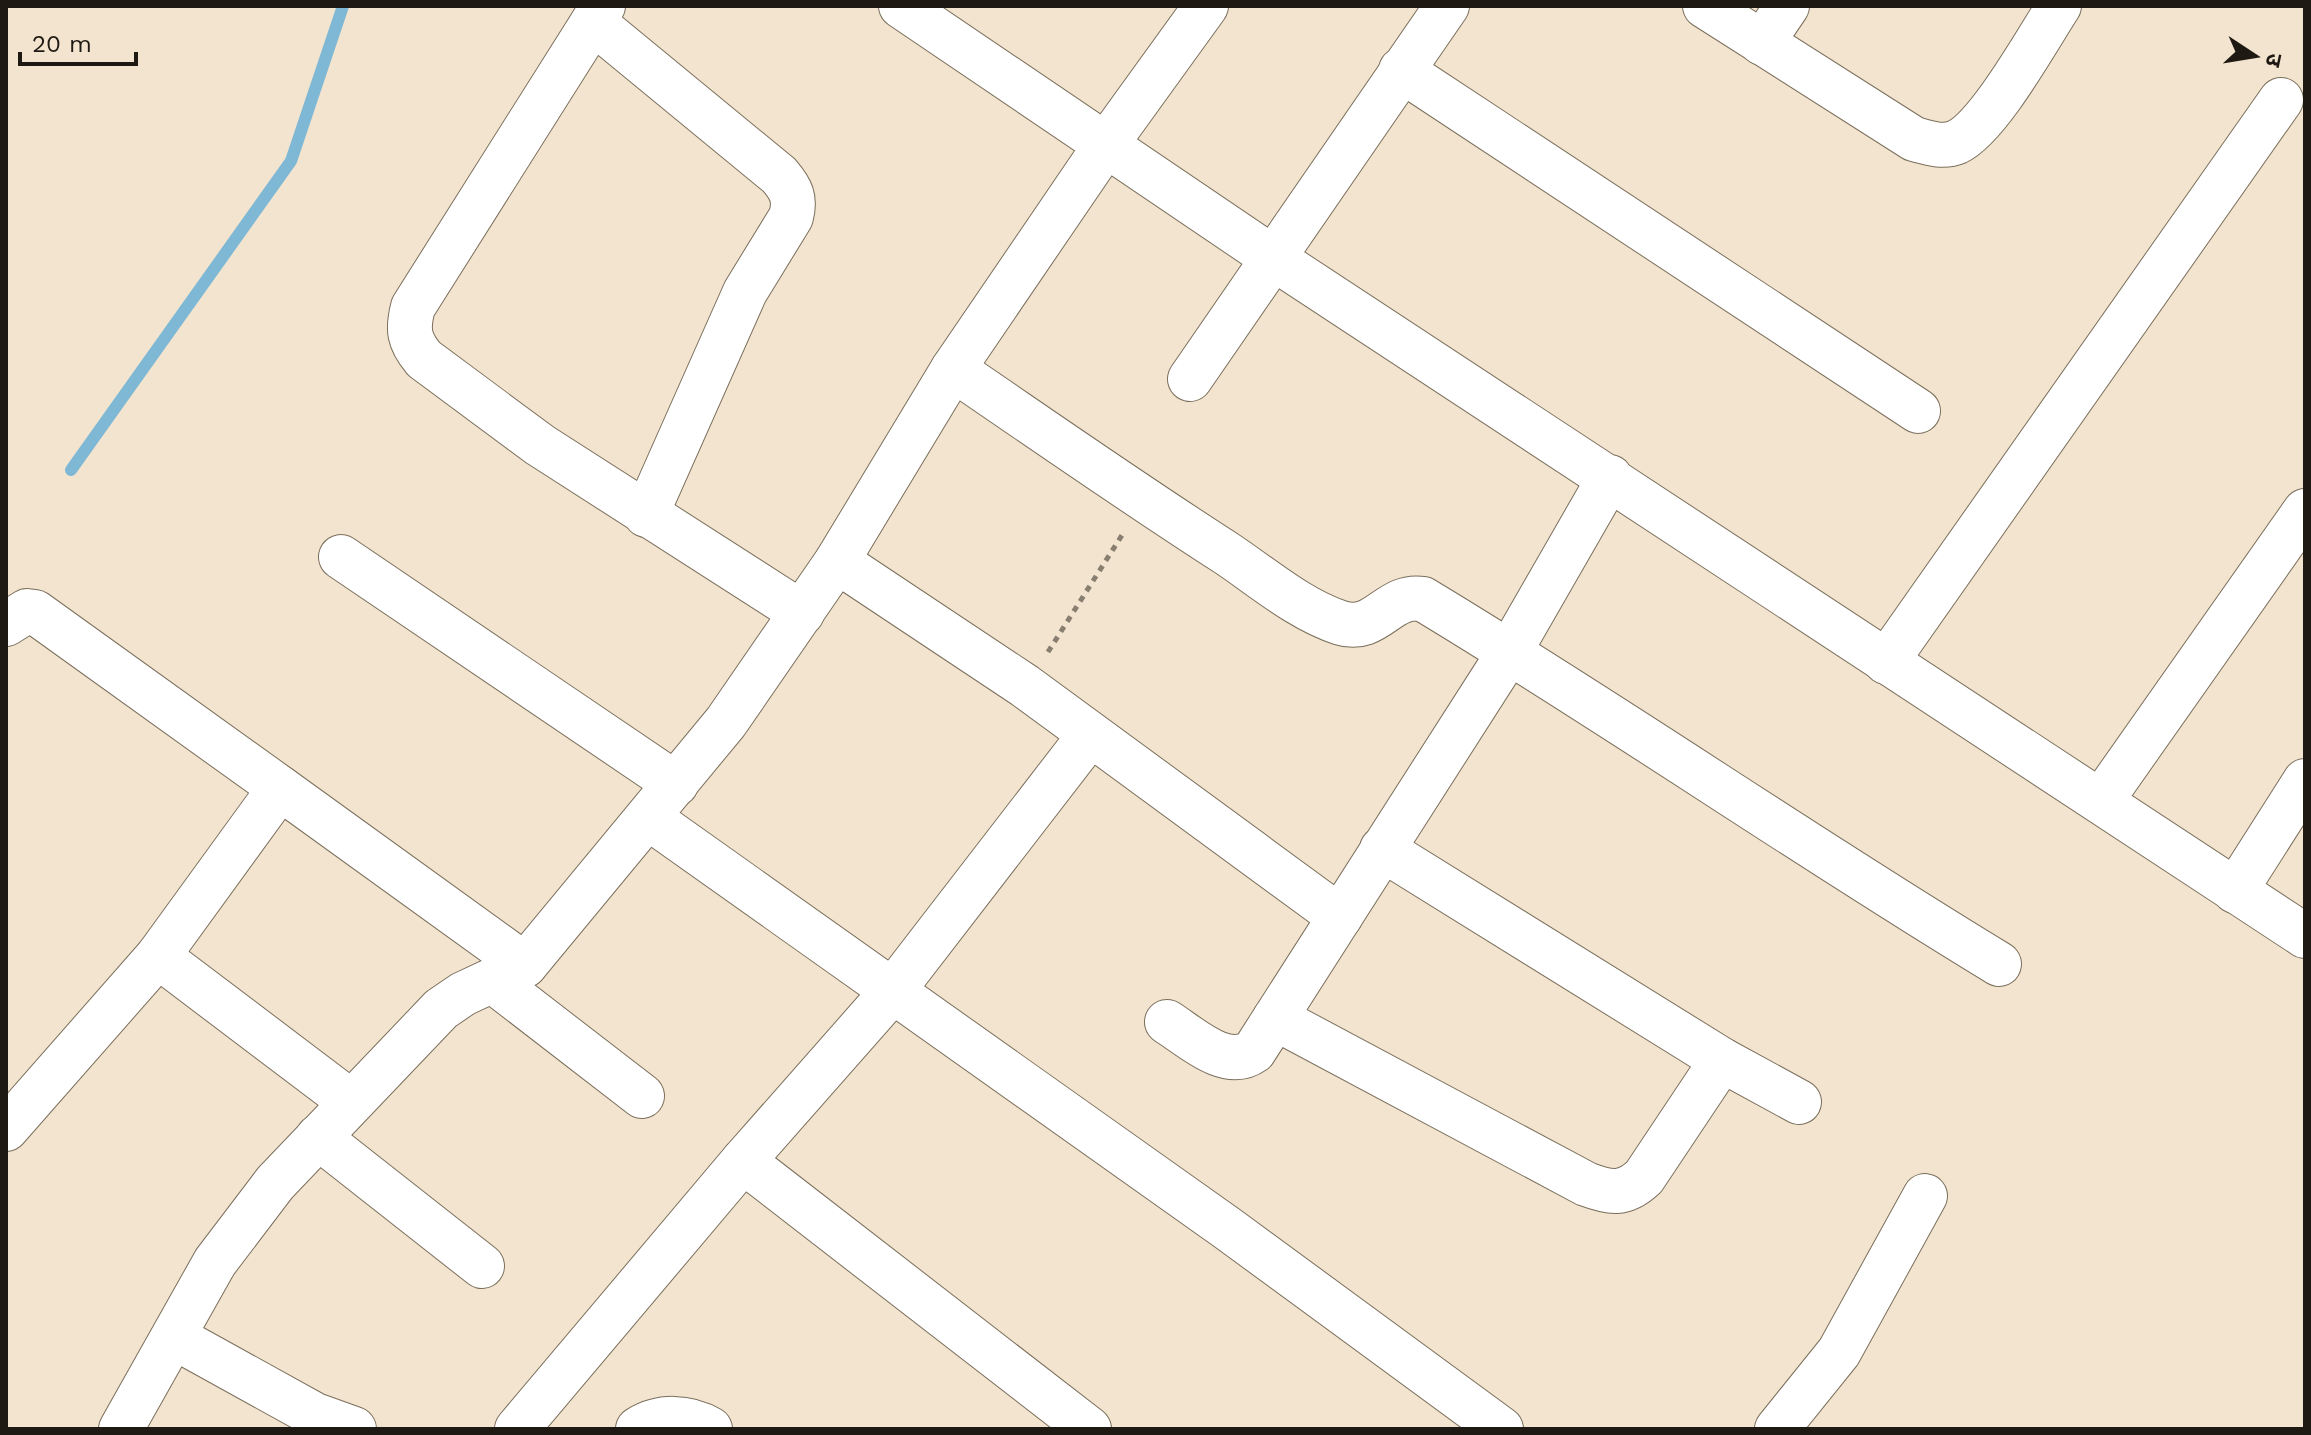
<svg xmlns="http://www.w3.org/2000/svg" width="2311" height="1435" viewBox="0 0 2311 1435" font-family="'Work Sans','Noto Sans Devanagari',sans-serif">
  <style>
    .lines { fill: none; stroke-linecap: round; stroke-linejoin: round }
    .stream { stroke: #7fb8d4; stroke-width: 12 }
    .street-casing { stroke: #7b6f5c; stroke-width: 46 }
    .path { stroke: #897f71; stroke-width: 5; stroke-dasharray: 6 6; stroke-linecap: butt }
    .street { stroke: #fff; stroke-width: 44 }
  </style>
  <rect width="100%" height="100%" fill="#f2e4cf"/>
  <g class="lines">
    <polyline class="stream" points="71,470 291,161 343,6"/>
    <defs>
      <g id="street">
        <path d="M603 6 413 307C407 330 409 341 424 359L540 445 802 613"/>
        <polyline points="901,6 1273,258 2305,936"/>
        <path d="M1705 6 1914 139C1929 143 1943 148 1957 142 1989 127 2038 38 2059 6"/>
        <path d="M593 22 779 175C791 189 796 198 791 217L745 292 646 515"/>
        <polyline points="1762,43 1787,6"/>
        <polyline points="1401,70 1918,411"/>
        <path d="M953 369C1044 431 1134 494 1226 553 1262 577 1300 610 1341 623 1377 634 1388 593 1423 599 1617 716 1804 846 1999 964"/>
        <polyline points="1190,379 1447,6"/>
        <polyline points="341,557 676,784"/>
        <polyline points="837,561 1025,686 1340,917"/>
        <polyline points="6,624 27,611 35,612 280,788"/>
        <polyline points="1886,662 2281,100"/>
        <polyline points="2101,801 2305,511"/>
        <polyline points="649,818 1227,1228 1501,1429"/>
        <polyline points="1382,849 1722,1060 1799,1102"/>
        <polyline points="2235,891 2305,781"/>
        <polyline points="158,956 351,1102"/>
        <polyline points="493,981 642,1096"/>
        <path d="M1275 1018 1586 1184C1610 1193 1624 1196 1644 1177L1722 1060"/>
        <path d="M1167 1022C1191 1037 1226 1071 1254 1051L1510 651 1610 477"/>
        <polyline points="6,1129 158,956 280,788 525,965 726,722 837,561 953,369 1107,143 1206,6"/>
        <polyline points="318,1137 482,1266"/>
        <polyline points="743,1161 1089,1429"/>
        <polyline points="174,1337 315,1415 354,1429"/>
        <polyline points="121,1429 215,1262 275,1183 441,1009 463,994 525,965"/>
        <polyline points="517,1429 743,1161 891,993 1090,735"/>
        <path d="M638 1429C660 1415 688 1416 710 1429"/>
        <polyline points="1777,1429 1839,1352 1925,1196"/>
      </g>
    </defs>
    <use href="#street" class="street-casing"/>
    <polyline class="path" points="1048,652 1124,532"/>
    <use href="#street" class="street"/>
  </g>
  <rect width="2311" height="1435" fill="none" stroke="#1e1912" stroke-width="16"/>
  <g transform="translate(2255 56) rotate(102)" stroke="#f2e4cf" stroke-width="6" paint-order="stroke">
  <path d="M0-6L14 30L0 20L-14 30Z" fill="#1e1912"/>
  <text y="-12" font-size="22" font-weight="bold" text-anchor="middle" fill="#1e1912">उ</text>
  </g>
  <path d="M20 52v12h116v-12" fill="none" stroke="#1e1912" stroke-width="4"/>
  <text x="32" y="52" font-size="24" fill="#1e1912" stroke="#f2e4cf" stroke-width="6" paint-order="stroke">20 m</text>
</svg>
